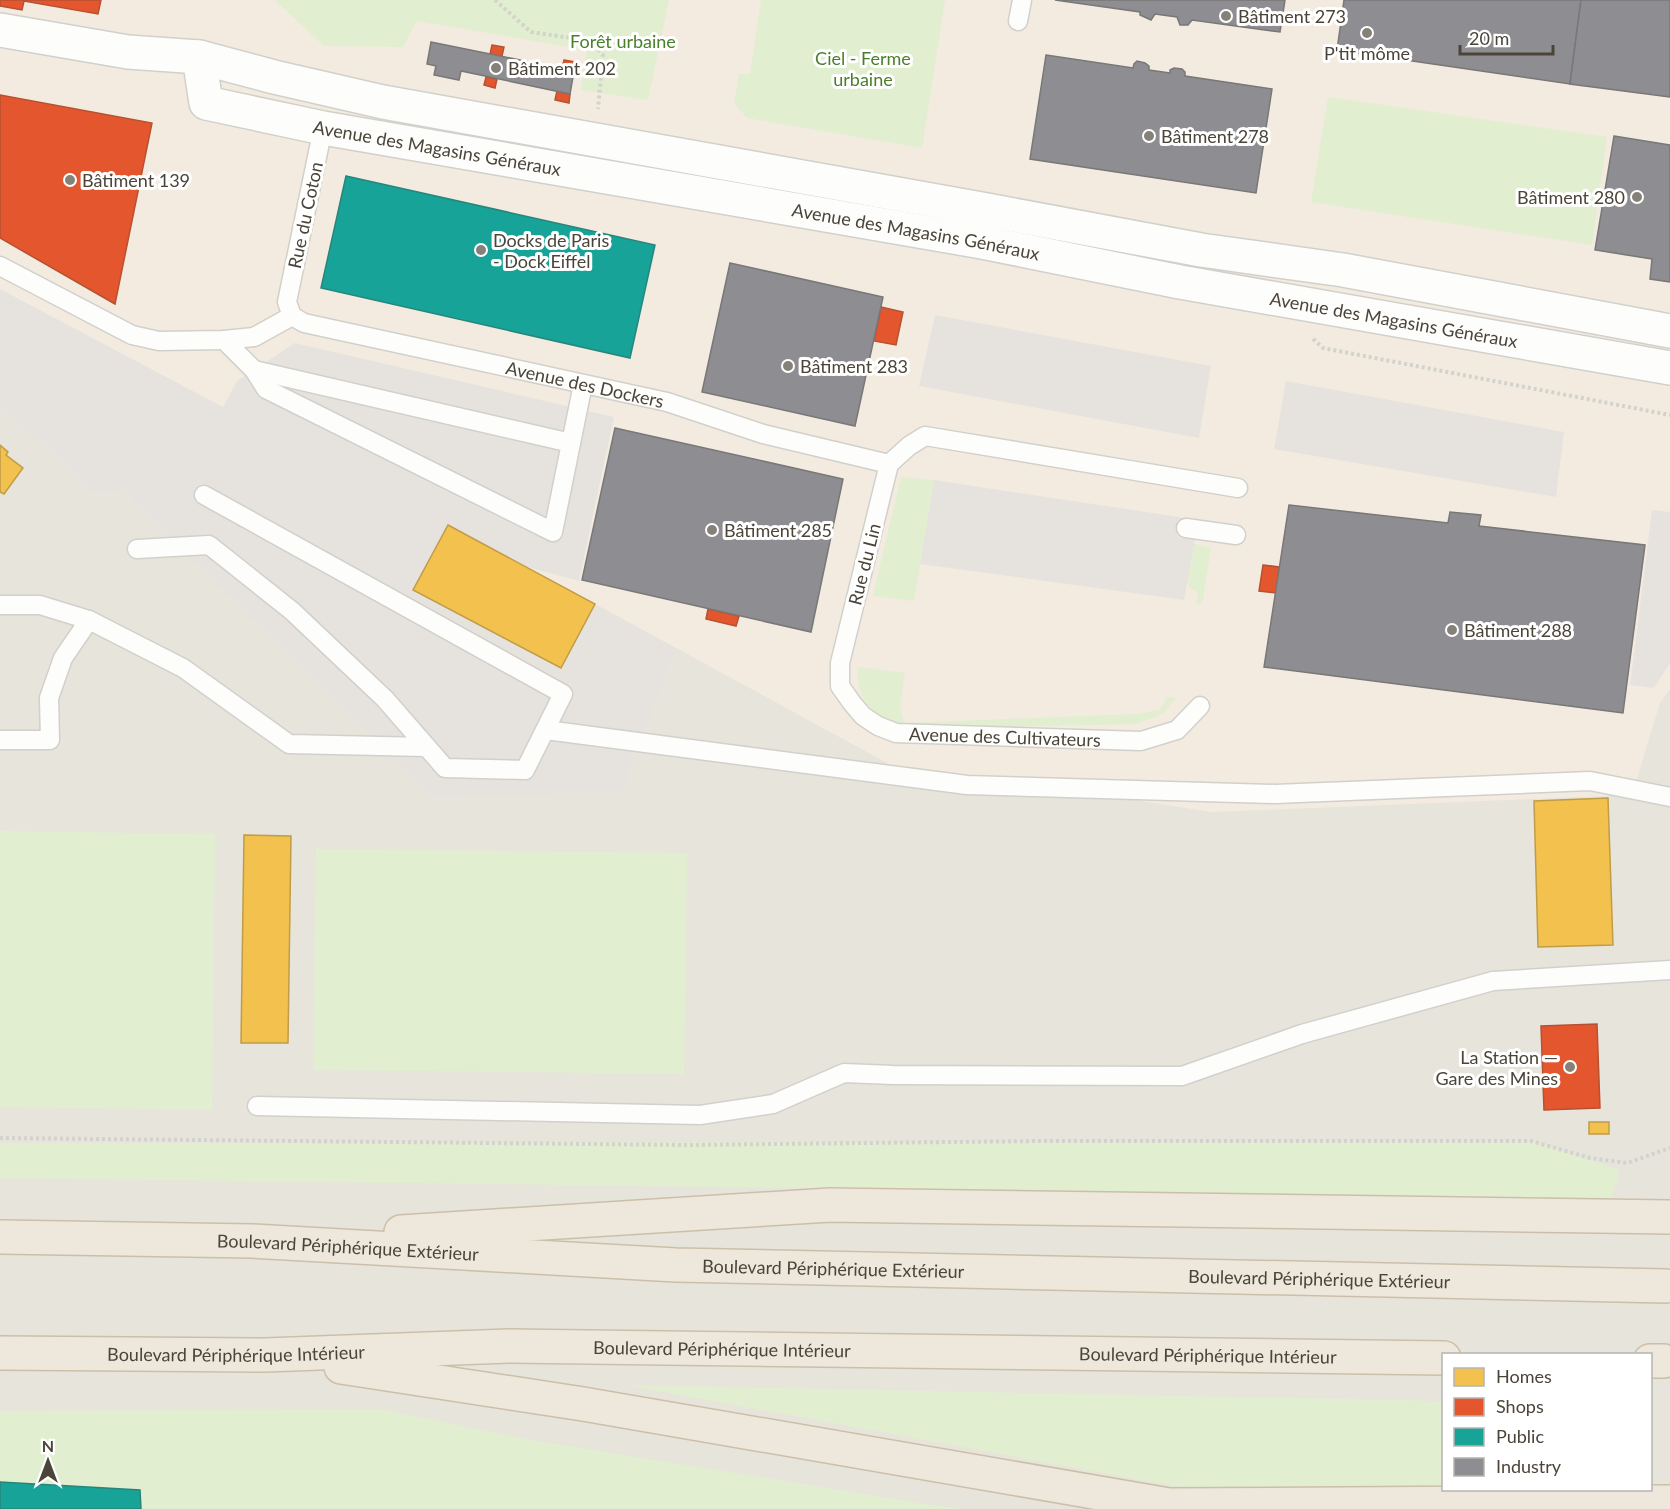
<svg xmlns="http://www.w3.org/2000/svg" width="1670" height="1509" viewBox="0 0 1670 1509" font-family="Lato,sans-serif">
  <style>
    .residential { fill: #e7e4dc; fill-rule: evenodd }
    .commercial { fill: #f3ebdf }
    .green { fill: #e1eecf }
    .parking { fill: #e6e3df }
    .homes { fill: #f2c14e; stroke: #c09c48; stroke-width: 1.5 }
    .shops { fill: #e4572e; stroke: #b65131; stroke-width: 1.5 }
    .public { fill: #17a398; stroke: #27867c; stroke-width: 1.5 }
    .industry { fill: #8d8d92; stroke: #797777; stroke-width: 1.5 }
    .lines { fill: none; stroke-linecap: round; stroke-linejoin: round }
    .lane-casing { stroke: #d2d0cb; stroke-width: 21 }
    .street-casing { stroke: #d2d0cb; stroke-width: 36 }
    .highway-casing { stroke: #ccbfa9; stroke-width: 36 }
    .path { stroke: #d3d2cc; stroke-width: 4; stroke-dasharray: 3 3; stroke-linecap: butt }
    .lane { stroke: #fdfdfc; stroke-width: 18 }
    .street { stroke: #fdfdfc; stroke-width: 33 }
    .highway { stroke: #ede8db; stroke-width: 33 }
    .poi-dot { fill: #868178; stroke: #fff; stroke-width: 2 }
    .labels { text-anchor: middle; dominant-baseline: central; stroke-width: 6; stroke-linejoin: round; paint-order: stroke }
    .poi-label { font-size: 18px; fill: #4b4439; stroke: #fff; text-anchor: start }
    .park-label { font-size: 18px; fill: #4a7f2a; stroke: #fff }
    .street-label { font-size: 18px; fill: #4b4439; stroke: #fff }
  </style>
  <rect width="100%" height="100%" fill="#f4f2ee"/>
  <path class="residential" d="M0 290 596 604 895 767 971 775 1631 795 1660 702 1670 689V1509H0ZM1444 1354H1650V1490H1444Z"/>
  <polygon class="commercial" points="0,0 1670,0 1670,689 1660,702 1632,795 1212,812 971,775 895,767 596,604 0,290"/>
  <g class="green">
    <polygon points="275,0 669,0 648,100 581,90 587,50 417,21 403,47 324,46"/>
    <polygon points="761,0 945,0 922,148 747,118 734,103 739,74 750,74"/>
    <polygon points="1328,97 1607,137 1592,245 1311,202"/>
    <polygon points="901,477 934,480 914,601 873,596"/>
    <polygon points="1194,544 1211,548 1202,604 1196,603 1198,592 1190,588 1188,583"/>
    <path d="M858 667 905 673 900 705 904 723 1137 714 1160 710 1167 697 1176 698 1163 714 1136 724 904 729C876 715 855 702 858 667Z"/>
    <polygon points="0,831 215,834 212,1110 0,1107"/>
    <polygon points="316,849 687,853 684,1074 313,1070"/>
    <polygon points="1531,1141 1620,1170 1611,1198 0,1178 0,1143"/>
    <polygon points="626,1385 1443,1401 1443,1486 1184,1488"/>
    <polygon points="380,1409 531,1440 958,1509 0,1509 0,1411"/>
  </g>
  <g class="parking">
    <polygon points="0,289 223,407 237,381 295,343 614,417 579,581 524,566 676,648 622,792 433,797 122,491 92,494 38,440 0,407"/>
    <polygon points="935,315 1211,366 1199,438 919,386"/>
    <polygon points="1286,381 1564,432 1556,497 1274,449"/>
    <polygon points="934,480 1199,520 1184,600 920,564"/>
    <polygon points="1652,510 1670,512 1670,663 1654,688 1630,685"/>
  </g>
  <g class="homes">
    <polygon points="0,445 8,452 6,455 23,468 4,494 0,492"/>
    <polygon points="448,525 595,604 561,668 413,590"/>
    <polygon points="1608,798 1613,945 1538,947 1534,801"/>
    <polygon points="244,835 291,836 288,1043 241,1043"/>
    <rect x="1589" y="1122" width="20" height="12"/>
  </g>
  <g class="shops">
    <polygon points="0,0 101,0 98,14 24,1 22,10 0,6"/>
    <polygon points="492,45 504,47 502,56 490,54"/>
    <polygon points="564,60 576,62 574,71 562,69"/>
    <polygon points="486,77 497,79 495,88 484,85"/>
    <polygon points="557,91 570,94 569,103 555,100"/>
    <polygon points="0,95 152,123 115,304 0,238"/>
    <polygon points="881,307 903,312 896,345 874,341"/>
    <polygon points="1263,565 1279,567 1276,593 1259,591"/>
    <polygon points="708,609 739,616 736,626 706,619"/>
    <polygon points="1597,1024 1600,1108 1544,1110 1541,1026"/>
  </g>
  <g class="public">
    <polygon points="346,176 655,245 630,358 321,288"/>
    <polygon points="0,1482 140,1490 141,1509 0,1509"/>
  </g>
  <g class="industry">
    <polygon points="1055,0 1285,0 1280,32 1192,20 1188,25 1180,25 1177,17 1155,14 1151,20 1140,15 1140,12"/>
    <polygon points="1344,0 1581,0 1570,84 1337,50"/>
    <polygon points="1581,0 1670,0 1670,97 1570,84"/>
    <polygon points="431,42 574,71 570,94 461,71 459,80 434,75 436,66 427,64"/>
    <polygon points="1046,55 1133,68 1134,64 1137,61 1145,63 1149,66 1149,70 1170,73 1170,70 1174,68 1182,69 1185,72 1185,76 1272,89 1256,193 1030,159"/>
    <polygon points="1614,136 1670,145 1670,282 1650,279 1652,259 1595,250"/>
    <polygon points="730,263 883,297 855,426 702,392"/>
    <polygon points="615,428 843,479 811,632 582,580"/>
    <polygon points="1289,505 1448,523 1450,512 1481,515 1479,526 1645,545 1623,713 1264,667"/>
  </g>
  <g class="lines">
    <defs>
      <g id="lane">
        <polyline points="1018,21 1022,0"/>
        <path id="s1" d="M323 128 287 302 292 316 304 323 667 402 763 434 889 464"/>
        <polyline points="0,266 132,335 159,341 224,340 254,337 292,316"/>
        <polyline points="224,340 254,370 266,389 553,532 583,384"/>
        <polyline points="254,370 571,443"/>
        <path id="s2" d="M889 464 840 663V686L852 703 863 716 878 726 896 733 1141 741 1177 730 1200 706"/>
        <polyline points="889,464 909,446 925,436 1238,488"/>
        <polyline points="1186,528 1236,535"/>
        <polyline points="137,549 209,545 292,611 385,699 445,768 525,770 563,694 204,495"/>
        <polyline points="0,605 40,605 89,620"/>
        <polyline points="546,730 967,785 1275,794 1590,781 1670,797"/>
        <polyline points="0,740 50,740 49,698 63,658 89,620 183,668 289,744 426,747"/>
        <polyline points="257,1106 700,1115 773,1104 844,1073 893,1075 1182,1076 1302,1034 1493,981 1670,970"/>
      </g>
      <g id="street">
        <polyline points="0,30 128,52 199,57 274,77 383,102 987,210 1201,250 1343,270 1670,331"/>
        <path id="s3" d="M199 57 206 103 323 128 982 242 1180 282 1670 368"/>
      </g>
      <g id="highway">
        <polyline points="401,1232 830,1205 1670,1217"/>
        <path id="s4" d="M0 1237 252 1241 676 1265 1666 1286"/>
        <path id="s5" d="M0 1353 265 1355 509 1346 1444 1358"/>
        <polyline points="1650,1361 1664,1361"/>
        <polyline points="341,1367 583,1404 1169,1505 1670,1502"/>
      </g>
    </defs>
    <use href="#lane" class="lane-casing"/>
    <use href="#street" class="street-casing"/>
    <use href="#highway" class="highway-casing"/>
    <g class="path">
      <polyline points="495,0 531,32 591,41 603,55 598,109"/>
      <polyline points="1313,339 1323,348 1670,415"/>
      <polyline points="0,1138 688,1145 1039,1141 1531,1141 1590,1158 1627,1163 1670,1148"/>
    </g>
    <use href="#lane" class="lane"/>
    <use href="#street" class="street"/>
    <use href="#highway" class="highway"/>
  </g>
  <g class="poi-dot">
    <circle cx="1226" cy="16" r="6"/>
    <circle cx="1367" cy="33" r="6"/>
    <circle cx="496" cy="68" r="6"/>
    <circle cx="1149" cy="136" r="6"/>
    <circle cx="70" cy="180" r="6"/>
    <circle cx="1637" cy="197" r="6"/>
    <circle cx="481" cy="250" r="6"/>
    <circle cx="788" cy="366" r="6"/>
    <circle cx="712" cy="530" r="6"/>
    <circle cx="1452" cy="630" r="6"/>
    <circle cx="1570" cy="1067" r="6"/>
  </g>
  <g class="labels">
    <g class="poi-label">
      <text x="1238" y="16">Bâtiment 273</text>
      <text x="1367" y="53" text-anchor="middle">P'tit môme</text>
      <text x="508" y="68">Bâtiment 202</text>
      <text x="1161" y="136">Bâtiment 278</text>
      <text x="82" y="180">Bâtiment 139</text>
      <text x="1625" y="197" text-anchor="end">Bâtiment 280</text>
      <text x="493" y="240">Docks de Paris<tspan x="493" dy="21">- Dock Eiffel</tspan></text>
      <text x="800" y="366">Bâtiment 283</text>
      <text x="724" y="530">Bâtiment 285</text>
      <text x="1464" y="630">Bâtiment 288</text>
      <text x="1558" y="1057" text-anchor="end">La Station —<tspan x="1558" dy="21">Gare des Mines</tspan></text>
    </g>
    <g class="park-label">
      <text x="623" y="41">Forêt urbaine</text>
      <text x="863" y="58">Ciel - Ferme<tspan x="863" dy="21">urbaine</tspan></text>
    </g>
    <g class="street-label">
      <text stroke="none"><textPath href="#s3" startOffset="282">Avenue des Magasins Généraux</textPath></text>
      <text transform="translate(305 215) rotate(-78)">Rue du Coton</text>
      <text stroke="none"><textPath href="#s3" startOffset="768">Avenue des Magasins Généraux</textPath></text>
      <text stroke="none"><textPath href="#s3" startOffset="1254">Avenue des Magasins Généraux</textPath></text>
      <text stroke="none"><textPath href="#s1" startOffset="494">Avenue des Dockers</textPath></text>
      <text transform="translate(864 564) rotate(-76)">Rue du Lin</text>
      <text stroke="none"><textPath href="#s2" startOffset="412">Avenue des Cultivateurs</textPath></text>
      <text stroke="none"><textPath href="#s4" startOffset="348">Boulevard Périphérique Extérieur</textPath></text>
      <text stroke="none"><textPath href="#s4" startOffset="834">Boulevard Périphérique Extérieur</textPath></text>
      <text stroke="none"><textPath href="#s4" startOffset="1320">Boulevard Périphérique Extérieur</textPath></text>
      <text stroke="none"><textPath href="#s5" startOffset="722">Boulevard Périphérique Intérieur</textPath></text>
      <text stroke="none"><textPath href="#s5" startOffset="236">Boulevard Périphérique Intérieur</textPath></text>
      <text stroke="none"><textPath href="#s5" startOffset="1208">Boulevard Périphérique Intérieur</textPath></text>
    </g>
  </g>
  <rect x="1442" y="1353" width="210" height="138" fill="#ffffff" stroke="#b7b4b0" stroke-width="1.5"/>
  <rect x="1454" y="1368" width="30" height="18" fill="#f2c14e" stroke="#b7b4b0" stroke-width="1.5"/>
  <text x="1496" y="1383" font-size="18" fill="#4b4439">Homes</text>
  <rect x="1454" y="1398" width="30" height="18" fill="#e4572e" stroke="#b7b4b0" stroke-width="1.5"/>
  <text x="1496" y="1413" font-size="18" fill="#4b4439">Shops</text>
  <rect x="1454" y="1428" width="30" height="18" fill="#17a398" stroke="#b7b4b0" stroke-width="1.5"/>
  <text x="1496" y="1443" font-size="18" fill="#4b4439">Public</text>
  <rect x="1454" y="1458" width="30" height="18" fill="#8d8d92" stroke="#b7b4b0" stroke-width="1.5"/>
  <text x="1496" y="1473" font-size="18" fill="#4b4439">Industry</text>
  <g transform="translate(48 1461)" stroke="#ffffff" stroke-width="4.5" paint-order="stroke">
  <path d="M0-4.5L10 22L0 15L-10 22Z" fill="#4b4439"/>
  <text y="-9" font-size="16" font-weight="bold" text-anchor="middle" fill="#4b4439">N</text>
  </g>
  <path d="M1460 45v9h93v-9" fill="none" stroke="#4b4439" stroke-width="3"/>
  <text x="1469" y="45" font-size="18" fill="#4b4439" stroke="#ffffff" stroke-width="4.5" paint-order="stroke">20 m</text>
</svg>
